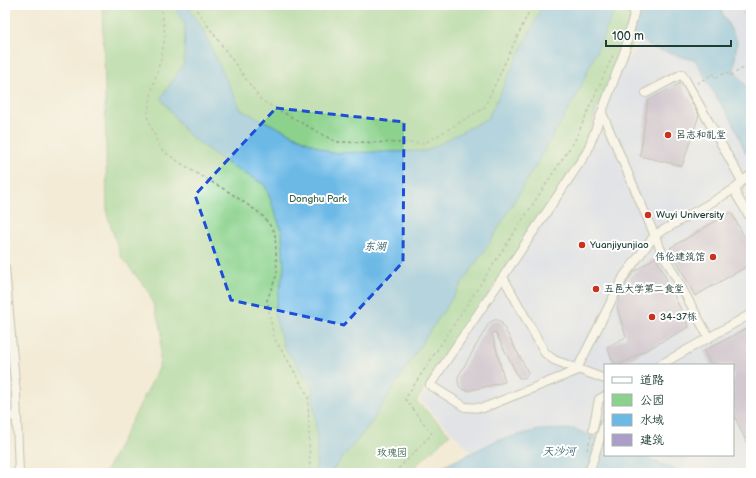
<svg xmlns="http://www.w3.org/2000/svg" width="756" height="478" viewBox="0 0 756 478" font-family="'Balsamiq Sans','LXGW WenKai TC',sans-serif">
  <style>
    .built { fill: #cedafa; fill-rule: evenodd }
    .green { fill: #8cd28c; stroke: #568860 }
    .water { fill: #6db9e6; stroke: #467b8d }
    .building { fill: #ab9ec9 }
    .lines { fill: none; stroke-linecap: round; stroke-linejoin: round }
    .minor-casing { stroke: #899485; stroke-width: 10 }
    .path { stroke: #899485; stroke-width: 1.5; stroke-dasharray: 3 3; stroke-linecap: butt }
    .minor { stroke: #fff; stroke-width: 8 }
    .marked { fill: none; stroke: #1d4ed8; stroke-width: 3; stroke-dasharray: 8 5; stroke-linejoin: round }
    .poi-dot { fill: #c8321e; stroke: #fff; stroke-width: 1.5 }
    .labels { text-anchor: middle; dominant-baseline: central; stroke-width: 4; stroke-linejoin: round; paint-order: stroke }
    .poi-label { font-size: 10px; fill: #1f3d34; stroke: #fff; text-anchor: start }
    .park-label { font-size: 10px; fill: #3a624a; stroke: #fff }
    .water-label { font-size: 11px; font-style: italic; fill: #366269; stroke: #fff }
  </style>
  <rect width="100%" height="100%" fill="#fff"/>
  <filter id="ink" filterUnits="userSpaceOnUse"><feTurbulence type="fractalNoise" baseFrequency=".025" numOctaves="2"/><feDisplacementMap in="SourceGraphic" scale="8" xChannelSelector="R" yChannelSelector="G"/><feConvolveMatrix kernelMatrix="1 2 1 2 8 2 1 2 1" color-interpolation-filters="sRGB"/></filter>
  <filter id="wash" filterUnits="userSpaceOnUse"><feTurbulence type="fractalNoise" baseFrequency=".012" numOctaves="4" result="noise"/><feDisplacementMap in="SourceGraphic" scale="16" xChannelSelector="R" yChannelSelector="G"/><feGaussianBlur stdDeviation="0.9" result="paint"/><feColorMatrix in="noise" values="0 0 0 0 0 0 0 0 0 0 0 0 0 0 0 0 0 1.4 0 .05"/><feComposite in="paint" operator="in"/></filter>
  <g filter="url(#wash)">
    <rect width="100%" height="100%" fill="#f3ebd6"/>
    <path class="built" d="M650 5H751V473H492L420 400 587 152 596 109 642 38ZM605 365H733V455H605Z"/>
    <polygon class="green" points="102,5 643,5 646,18 596,109 585,151 416,401 450,434 408,473 105,473 159,368 162,332 149,292 121,257 107,214 105,87"/>
    <g class="water">
      <polygon points="173,5 187,5 203,30 241,110 331,153 426,151 488,118 543,5 616,5 615,10 577,95 492,239 422,343 371,423 330,473 316,473 317,438 312,385 284,347 274,313 284,269 282,232 265,185 225,162 187,134 161,98 184,64 185,24"/>
      <polygon points="644,5 718,5 737,41 734,70 745,85 751,87 751,152 746,154 733,122 711,88 696,61 653,48 632,32 637,8"/>
      <polygon points="574,429 605,441 605,455 639,455 684,473 434,473 442,467 498,440 539,430"/>
    </g>
    <g id="blocks">
      <g class="building">
        <polygon points="681,83 699,115 682,166 640,156 648,100"/>
        <polygon points="731,212 751,249 751,264 695,296 670,248"/>
        <polygon points="656,257 689,327 619,365 614,365 607,347 626,337 617,307 621,294 629,279 634,272"/>
        <polygon points="494,320 498,320 501,322 527,370 528,373 526,377 522,378 519,378 495,332 492,333 505,382 467,391 462,389 459,386 458,380 458,377 489,323"/>
        <polygon points="751,326 751,452 733,413 733,365 711,365 704,351"/>
      </g>
    </g>
  </g>
  <g filter="url(#ink)">
    <use href="#blocks" fill-opacity="0" stroke="#899485" stroke-width="1"/>
    <g class="lines">
      <defs>
        <g id="minor">
          <polyline points="636,5 625,50 587,152 430,385 465,407 483,408 576,371 624,276 655,235 736,188"/>
          <polyline points="746,5 751,14"/>
          <polyline points="646,93 682,74 742,181"/>
          <polyline points="602,113 661,250 709,338"/>
          <polyline points="751,175 742,181 736,188 737,196 751,219"/>
          <polyline points="5,267 16,394 19,473"/>
          <polyline points="503,277 545,353 554,360 605,379"/>
          <polyline points="660,365 751,314"/>
          <polyline points="5,416 17,417"/>
          <polyline points="593,429 599,399 605,396"/>
          <polyline points="589,473 605,422"/>
        </g>
      </defs>
      <use href="#minor" class="minor-casing"/>
      <g class="path">
        <polyline points="161,5 165,35 161,59 154,82 147,116 160,149 191,170 229,192 261,214 275,232 277,274 267,300 274,338 290,364 308,396 310,473"/>
        <polyline points="193,5 261,100 336,142 425,143 484,108 532,5"/>
        <polyline points="697,83 713,74 715,78 727,72 729,76 751,64"/>
        <polyline points="587,450 591,436"/>
        <polyline points="394,473 432,434 405,399 575,140 613,55"/>
      </g>
      <use href="#minor" class="minor"/>
    </g>
  </g>
  <path d="M0 0H756V478H0ZM276 108 404 122 403 262 344 325 231 300 195 195Z" fill="#f3ebd6" fill-opacity=".55" fill-rule="evenodd"/>
  <path class="marked" d="M276 108 404 122 403 262 344 325 231 300 195 195Z"/>
  <g class="poi-dot">
    <circle cx="668" cy="135" r="4"/>
    <circle cx="648" cy="215" r="4"/>
    <circle cx="582" cy="245" r="4"/>
    <circle cx="713" cy="257" r="4"/>
    <circle cx="596" cy="289" r="4"/>
    <circle cx="652" cy="317" r="4"/>
  </g>
  <g class="labels">
    <g class="poi-label">
      <text x="676" y="135">吕志和礼堂</text>
      <text x="656" y="215">Wuyi University</text>
      <text x="590" y="245">Yuanjiyunjiao</text>
      <text x="705" y="257" text-anchor="end">伟伦建筑馆</text>
      <text x="604" y="289">五邑大学第二食堂</text>
      <text x="660" y="317">34-37栋</text>
    </g>
    <g class="park-label">
      <text x="318" y="199">Donghu Park</text>
      <text x="392" y="453">玫瑰园</text>
    </g>
    <g class="water-label">
      <text x="375" y="246">东湖</text>
      <text x="559" y="451">天沙河</text>
    </g>
  </g>
  <rect width="756" height="478" fill="none" stroke="#fff" stroke-width="20"/>
  <rect x="604" y="364" width="130" height="92" fill="#ffffff" stroke="#a5b1ae"/>
  <rect x="612" y="377" width="20" height="6" fill="#ffffff" stroke="#a5b1ae"/>
  <text x="640" y="384" font-size="12" fill="#1f3d34">道路</text>
  <rect x="612" y="394" width="20" height="12" fill="#8cd28c" stroke="#a5b1ae"/>
  <text x="640" y="404" font-size="12" fill="#1f3d34">公园</text>
  <rect x="612" y="414" width="20" height="12" fill="#6db9e6" stroke="#a5b1ae"/>
  <text x="640" y="424" font-size="12" fill="#1f3d34">水域</text>
  <rect x="612" y="434" width="20" height="12" fill="#ab9ec9" stroke="#a5b1ae"/>
  <text x="640" y="444" font-size="12" fill="#1f3d34">建筑</text>
  <path d="M606 40v6h125v-6" fill="none" stroke="#1f3d34" stroke-width="2"/>
  <text x="612" y="40" font-size="12" fill="#1f3d34" stroke="#ffffff" stroke-width="3" paint-order="stroke">100 m</text>
</svg>
